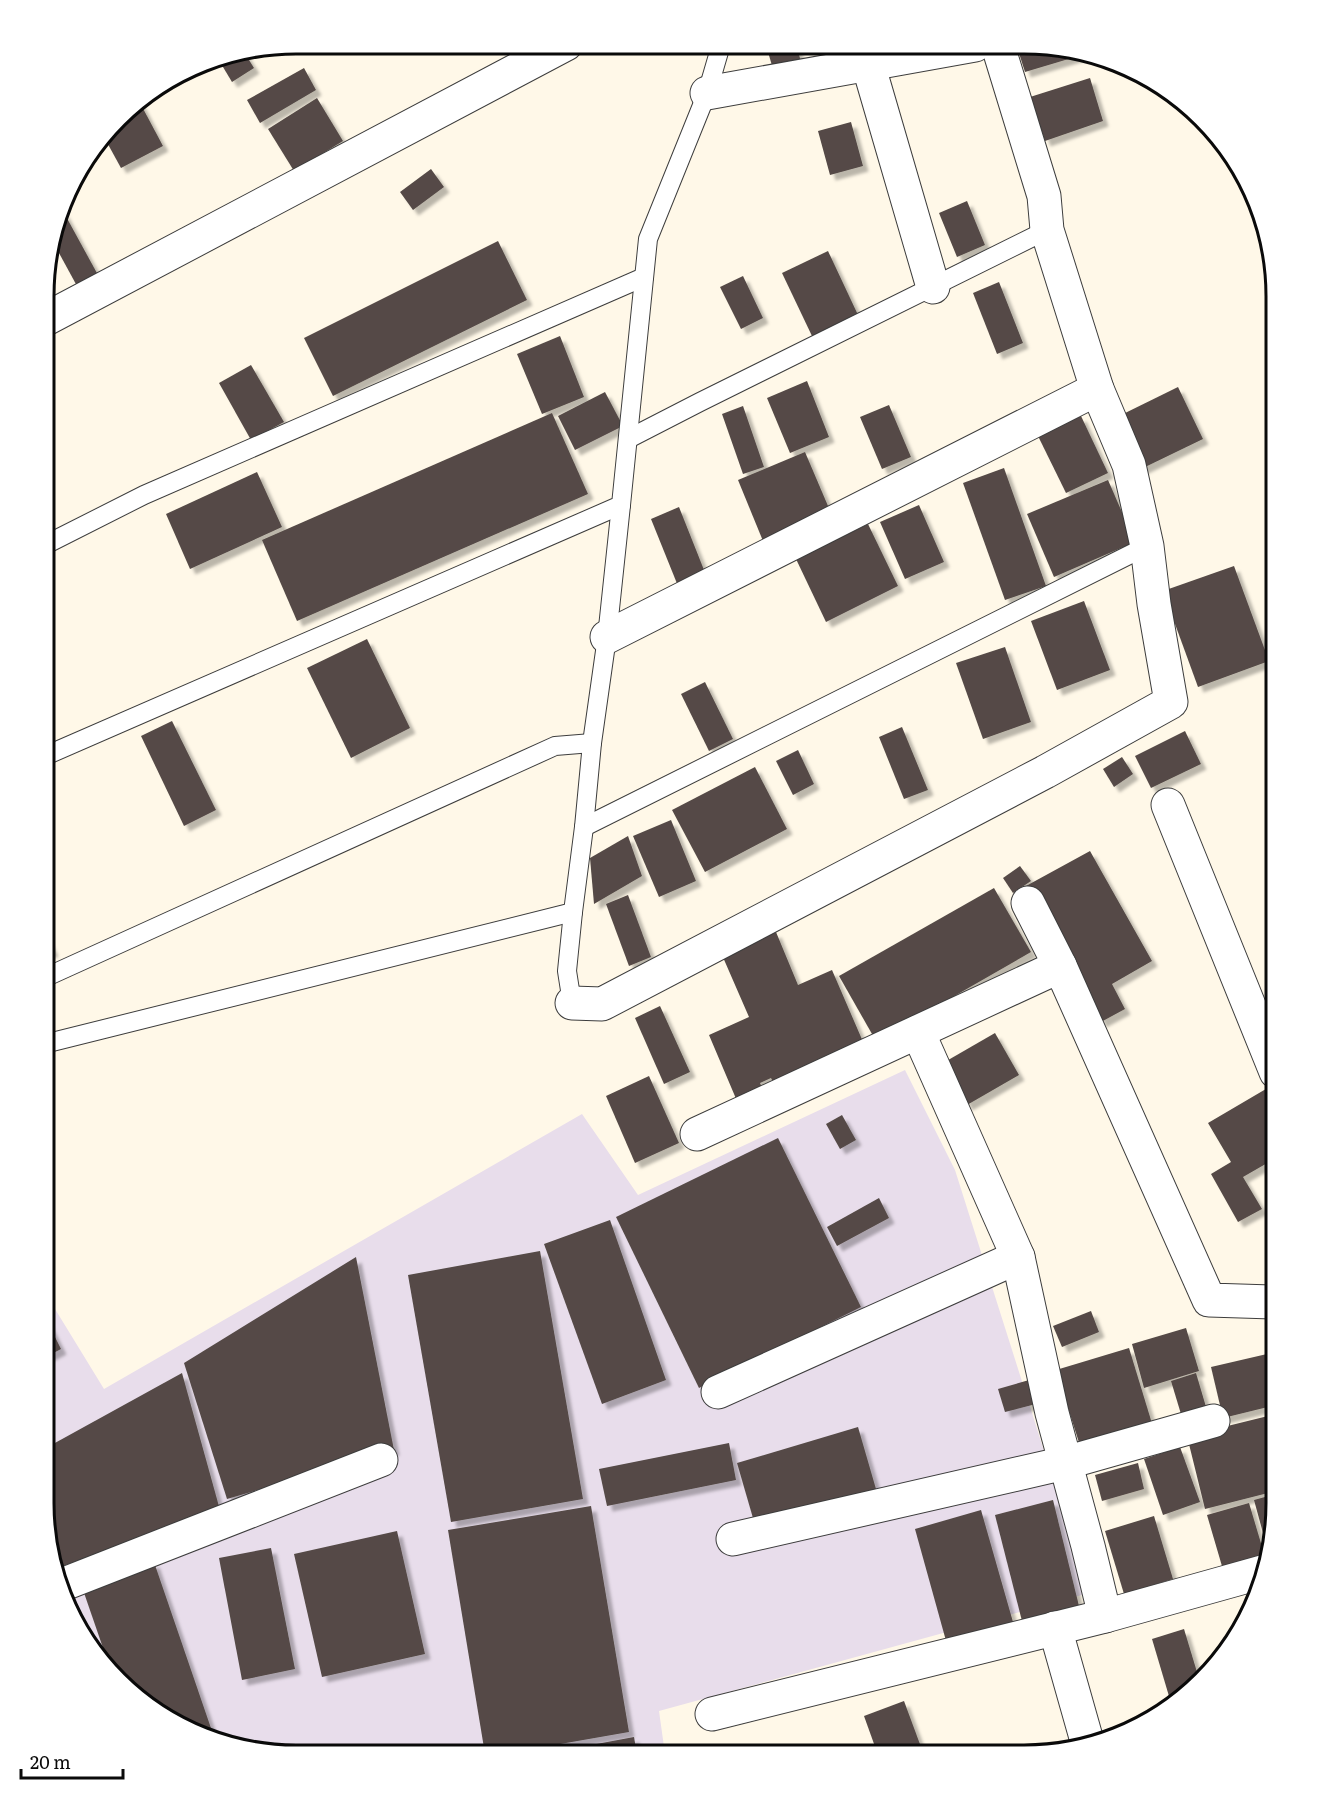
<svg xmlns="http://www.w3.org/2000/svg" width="1320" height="1799" viewBox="0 0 1320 1799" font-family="Literata,serif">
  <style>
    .industrial { fill: #e8ddeb }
    .building { fill: #544a46; filter: url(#shadow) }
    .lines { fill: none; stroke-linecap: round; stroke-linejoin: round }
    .lane-casing { stroke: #3d3d3d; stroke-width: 20 }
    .street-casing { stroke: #3d3d3d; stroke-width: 35 }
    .lane { stroke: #fff; stroke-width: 18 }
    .street { stroke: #fff; stroke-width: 33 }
    .rim { fill: none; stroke: #0a0a0a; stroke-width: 3 }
  </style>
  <defs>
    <filter id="shadow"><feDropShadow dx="5.5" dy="5.5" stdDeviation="1.5" flood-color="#0004"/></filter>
  </defs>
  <rect width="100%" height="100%" fill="#fff8e8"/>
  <polygon class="industrial" points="905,1070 955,1170 1089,1593 659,1711 665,1754 264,1753 156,1713 106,1669 70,1615 44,1503 44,1291 104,1389 582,1114 638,1195"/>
  <g class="building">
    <polygon points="766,45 796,45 803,68 775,76"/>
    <polygon points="1020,46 1057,46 1082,55 1025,72 1017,47"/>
    <polygon points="244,52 254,68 232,82 217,57"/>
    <polygon points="304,68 316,90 260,123 247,100"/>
    <polygon points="1090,78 1103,121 1045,141 1030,97"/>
    <polygon points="317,98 343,141 294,171 268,129"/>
    <polygon points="139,101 163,146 121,168 104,137 130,106"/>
    <polygon points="851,122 863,166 830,175 818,131"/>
    <polygon points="431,169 444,187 413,210 400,192"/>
    <polygon points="967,201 985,245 957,257 939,213"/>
    <polygon points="63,211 98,275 77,286 53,242"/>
    <polygon points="498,241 527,300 333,396 304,338"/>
    <polygon points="828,251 858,315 812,336 782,273"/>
    <polygon points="743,276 763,318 741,329 720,287"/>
    <polygon points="999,282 1023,343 997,354 973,293"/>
    <polygon points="560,336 584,397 542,414 517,354"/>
    <polygon points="251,365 284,422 251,440 219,383"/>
    <polygon points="807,381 829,437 790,453 767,398"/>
    <polygon points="1178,387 1203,439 1141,469 1117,417"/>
    <polygon points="605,392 623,426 575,450 558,416"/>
    <polygon points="889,405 911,457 882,469 860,417"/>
    <polygon points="743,406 764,467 743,474 722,414"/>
    <polygon points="552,413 588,494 297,621 262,540"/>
    <polygon points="1081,416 1108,473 1066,493 1038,436"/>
    <polygon points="805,452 831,513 763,541 738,480"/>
    <polygon points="1004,468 1046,586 1005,600 963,483"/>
    <polygon points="257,472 282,527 190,569 166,514"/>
    <polygon points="1108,480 1135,542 1054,577 1027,514"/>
    <polygon points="919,505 944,562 905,579 880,522"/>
    <polygon points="679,507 706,575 678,586 651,519"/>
    <polygon points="868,524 898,586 826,622 796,559"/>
    <polygon points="1234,566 1269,661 1198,687 1163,591"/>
    <polygon points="1084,601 1110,670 1057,690 1031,621"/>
    <polygon points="367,639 410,728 351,758 307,668"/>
    <polygon points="1005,647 1031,722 983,739 956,663"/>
    <polygon points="705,682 733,739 709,751 681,694"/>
    <polygon points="172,721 216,810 184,826 141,736"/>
    <polygon points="902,727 928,790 904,799 879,737"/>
    <polygon points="1185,731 1201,764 1151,788 1135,756"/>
    <polygon points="798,750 814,784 793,795 776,761"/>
    <polygon points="1122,757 1133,774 1114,787 1103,769"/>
    <polygon points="755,767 787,829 705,872 672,810"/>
    <polygon points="671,820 696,881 659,897 633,836"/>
    <polygon points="628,836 642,876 594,904 590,858"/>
    <polygon points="1090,851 1152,961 1112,984 1125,1009 1101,1022 1026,886"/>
    <polygon points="1020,866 1031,881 1013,893 1003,878"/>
    <polygon points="994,888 1031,952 876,1041 839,976"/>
    <polygon points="628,895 651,957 629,966 606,904"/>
    <polygon points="776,932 798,985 832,970 867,1051 777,1090 771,1078 760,1083 763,1090 737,1101 709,1035 749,1017 722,955"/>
    <polygon points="45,935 53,951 44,955"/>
    <polygon points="660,1006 690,1072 664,1084 635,1018"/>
    <polygon points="995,1033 1019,1075 967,1105 943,1063"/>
    <polygon points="649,1076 679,1143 635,1163 606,1096"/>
    <polygon points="1271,1086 1276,1094 1276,1158 1243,1177 1262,1209 1238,1222 1211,1174 1231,1162 1208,1123"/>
    <polygon points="842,1115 856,1140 840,1149 826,1124"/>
    <polygon points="778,1138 861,1307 699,1388 616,1217"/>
    <polygon points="879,1198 889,1218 837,1246 827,1227"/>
    <polygon points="610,1220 666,1380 602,1404 544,1244"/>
    <polygon points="540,1251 583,1499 451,1522 408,1275"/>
    <polygon points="356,1257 394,1450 227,1499 184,1363"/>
    <polygon points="1091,1311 1099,1332 1062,1347 1053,1326"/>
    <polygon points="44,1315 61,1349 44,1358"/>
    <polygon points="1186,1328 1199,1371 1144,1388 1132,1344"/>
    <polygon points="1129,1348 1154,1430 1082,1452 1056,1370"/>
    <polygon points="1267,1354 1276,1388 1276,1405 1223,1418 1211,1367"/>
    <polygon points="182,1373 220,1510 60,1567 57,1560 44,1503 44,1449"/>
    <polygon points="1196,1373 1209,1417 1184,1424 1171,1381"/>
    <polygon points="1029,1380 1036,1404 1005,1412 998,1389"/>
    <polygon points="1276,1414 1276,1465 1272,1466 1276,1480 1276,1491 1205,1509 1187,1436"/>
    <polygon points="858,1427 876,1489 755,1525 737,1463"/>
    <polygon points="729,1443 736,1480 607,1506 599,1469"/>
    <polygon points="1180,1447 1200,1502 1163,1515 1144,1459"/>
    <polygon points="1138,1463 1144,1489 1102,1501 1095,1475"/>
    <polygon points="1276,1494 1276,1519 1269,1555 1254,1500"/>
    <polygon points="1053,1500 1080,1610 1023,1625 995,1515"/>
    <polygon points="1249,1503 1266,1560 1224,1573 1207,1515"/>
    <polygon points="591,1506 629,1732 503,1754 485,1754 448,1530"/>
    <polygon points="981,1510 1015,1629 948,1648 915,1529"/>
    <polygon points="1154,1516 1173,1579 1124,1594 1105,1531"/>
    <polygon points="397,1531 425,1654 322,1677 294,1554"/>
    <polygon points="271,1548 295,1669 242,1680 219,1558"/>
    <polygon points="154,1562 213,1734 156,1713 112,1674 82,1587"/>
    <polygon points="1184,1629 1200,1682 1191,1693 1177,1702 1171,1703 1152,1639"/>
    <polygon points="904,1701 924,1755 878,1755 864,1716"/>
    <polygon points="634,1737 637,1754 548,1754 548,1753"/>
    <polygon points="312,1749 313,1754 297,1753"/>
  </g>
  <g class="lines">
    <defs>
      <g id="lane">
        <polyline points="628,439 700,402 1047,230"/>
        <polyline points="45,545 144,495 644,277"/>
        <polyline points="45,756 621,505 648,239 707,93 721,45"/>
        <polyline points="584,827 1147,546"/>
        <polyline points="44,978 555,746 592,743"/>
        <polyline points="572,1003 567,971 573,912"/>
        <polyline points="44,1044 573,912 584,827 592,743 607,637 621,505"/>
      </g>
      <g id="street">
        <polyline points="868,64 933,287"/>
        <polyline points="707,93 975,45"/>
        <polyline points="46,319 566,44"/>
        <polyline points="607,637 1097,389"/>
        <polyline points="1168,805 1276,1072"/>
        <polyline points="1028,903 1060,966"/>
        <polyline points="572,1003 602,1004 1045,772 1171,702 1154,604 1147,546 1129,465 1097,389 1047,230 1044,196 998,46"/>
        <polyline points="918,1032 1018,1257 1052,1413 1088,1546 1105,1616"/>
        <polyline points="697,1134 1060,966 1209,1300 1273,1302 1276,1301"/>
        <polyline points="718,1392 1018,1257"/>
        <polyline points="733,1539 1065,1463 1213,1421"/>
        <polyline points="64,1584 381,1460"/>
        <polyline points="1055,1628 1087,1741"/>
        <polyline points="712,1714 1105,1616 1266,1571"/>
      </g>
    </defs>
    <use href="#lane" class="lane-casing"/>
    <use href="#street" class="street-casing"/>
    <use href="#lane" class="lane"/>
    <use href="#street" class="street"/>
  </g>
  <path d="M0 0H1320V1799H0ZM296 54H1024A242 242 0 0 1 1266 296V1503A242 242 0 0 1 1024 1745H296A242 242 0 0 1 54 1503V296A242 242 0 0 1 296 54Z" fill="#fff" fill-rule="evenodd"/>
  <path class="rim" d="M296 54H1024A242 242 0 0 1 1266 296V1503A242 242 0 0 1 1024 1745H296A242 242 0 0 1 54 1503V296A242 242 0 0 1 296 54Z"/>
  <path d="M21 1769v9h102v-9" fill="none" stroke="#0a0a0a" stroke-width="3"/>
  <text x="30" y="1769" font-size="18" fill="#0a0a0a" stroke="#ffffff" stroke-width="4.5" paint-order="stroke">20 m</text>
</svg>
